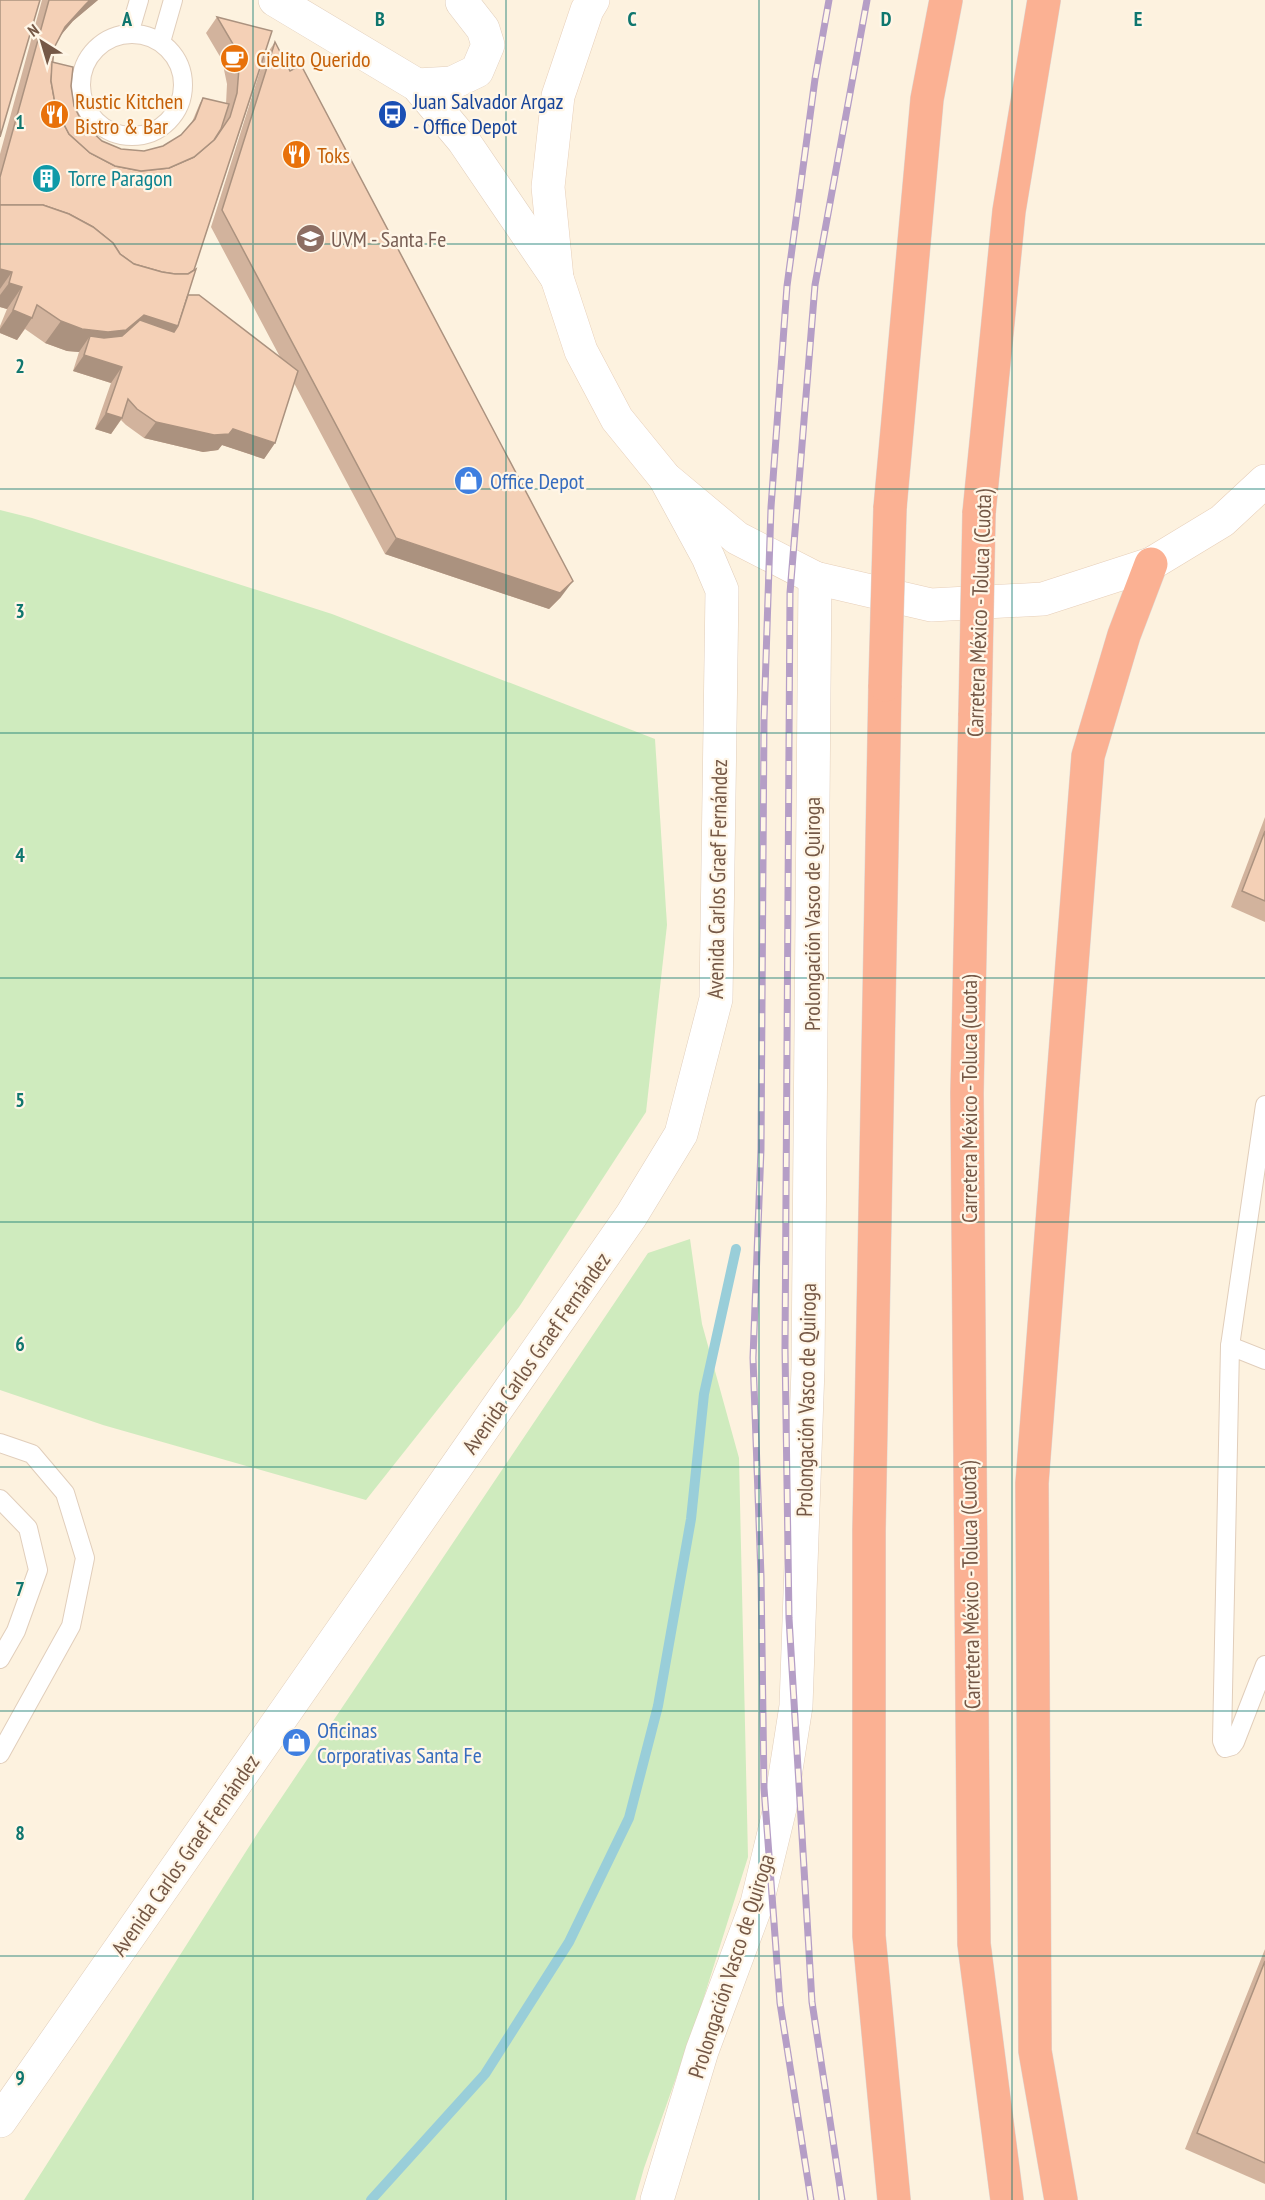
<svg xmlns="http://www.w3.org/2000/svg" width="1265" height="2200" viewBox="0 0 1265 2200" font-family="'PT Sans Narrow',sans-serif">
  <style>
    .green { fill: #cfebbe }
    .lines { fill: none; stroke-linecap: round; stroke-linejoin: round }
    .stream { stroke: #99ced9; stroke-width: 10 }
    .service-casing { stroke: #e1cebb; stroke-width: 20 }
    .minor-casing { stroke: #e1cebb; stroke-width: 34 }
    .tertiary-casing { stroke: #e1cebb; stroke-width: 34 }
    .secondary-casing { stroke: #e7cfb9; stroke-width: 34 }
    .motorway-casing { stroke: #ded7d3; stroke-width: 34 }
    .service { stroke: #fff; stroke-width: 18 }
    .minor { stroke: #fff; stroke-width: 33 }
    .tertiary { stroke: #fff; stroke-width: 33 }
    .secondary { stroke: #fff; stroke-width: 33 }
    .motorway { stroke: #fbb193; stroke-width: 33 }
    .rail-casing { stroke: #b59ec6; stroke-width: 7 }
    .rail { stroke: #fff6e7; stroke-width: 4.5; stroke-dasharray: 14; stroke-linecap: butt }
    .motorway-bridge-casing { stroke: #ded7d3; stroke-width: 34; stroke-linecap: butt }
    .motorway-bridge { stroke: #fbb193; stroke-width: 33 }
    .wall { fill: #d2b39d; fill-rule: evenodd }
    .shaded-wall { fill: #ab927f }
    .building { fill: #f4d0b6; stroke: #ab927f; stroke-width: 1.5 }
    .grid { fill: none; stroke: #0f766e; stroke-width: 1.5; stroke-opacity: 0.55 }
    .labels { text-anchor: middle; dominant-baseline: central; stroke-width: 4.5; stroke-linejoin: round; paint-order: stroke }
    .food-label { font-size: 22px; fill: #c56008; stroke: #fff6e7; text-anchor: start }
    .transit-label { font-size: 22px; fill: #164399; stroke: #fff6e7; text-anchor: start }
    .culture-label { font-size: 22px; fill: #0d838f; stroke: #fff6e7; text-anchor: start }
    .education-label { font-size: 22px; fill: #785e54; stroke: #fff6e7; text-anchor: start }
    .shop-label { font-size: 22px; fill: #366cbe; stroke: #fff6e7; text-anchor: start }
    .street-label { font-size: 22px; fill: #755846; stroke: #fff6e7 }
    .grid-label { font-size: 20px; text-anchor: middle; font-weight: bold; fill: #0f766e; stroke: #fff6e7; stroke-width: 4.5; stroke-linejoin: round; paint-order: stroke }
  </style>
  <rect width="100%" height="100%" fill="#fdf2df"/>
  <g class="green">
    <polygon points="0,510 32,518 332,614 655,739 667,925 646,1112 519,1307 366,1500 103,1425 0,1390"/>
    <polygon points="690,1239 702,1324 739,1458 748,1857 698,2016 644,2168 635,2200 24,2200 259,1831 648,1253"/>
  </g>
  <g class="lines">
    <polyline class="stream" points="371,2200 485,2074 569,1942 629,1818 658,1706 691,1519 704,1394 736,1249"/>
    <defs>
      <g id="service">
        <circle cx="132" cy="85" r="51"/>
        <polyline points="129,34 139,0"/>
        <polyline points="161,42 173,0"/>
        <polyline points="1230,1346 1265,1105"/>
        <polyline points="1265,1360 1230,1346 1222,1741 1225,1748 1232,1746 1235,1742 1265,1665"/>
        <polyline points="0,1443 32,1454 65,1493 85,1558 71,1626 0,1754"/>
        <polyline points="0,1499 28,1528 38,1570 16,1631 0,1659"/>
      </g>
      <polyline id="minor" points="0,2121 631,1216 681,1134 716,999 722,590 708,557 665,478"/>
      <g id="tertiary">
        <polyline points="275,0 417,85 463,140 557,278"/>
        <polyline points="417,85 452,83 477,71 488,45 483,29 462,2"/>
        <polyline points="657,2200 702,2051 757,1903 780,1808 796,1706 808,1368 815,578"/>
      </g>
      <polyline id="secondary" points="593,0 587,10 558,96 548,187 557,278 581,351 617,419 665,478 737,538 815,578 931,605 1043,599 1151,564 1222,521 1265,481"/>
      <g id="motorway">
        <polyline points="890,508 927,99 946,0"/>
        <polyline points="979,513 1009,211 1044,0"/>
        <polyline points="885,685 869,1531 869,1936 894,2200"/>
        <polyline points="975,713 967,1093 974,1944 1007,2200"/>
        <polyline points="1061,2200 1035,2051 1032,1483 1088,756 1124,635 1151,564"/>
      </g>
    </defs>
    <use href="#service" class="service-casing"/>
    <use href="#minor" class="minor-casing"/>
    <use href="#tertiary" class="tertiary-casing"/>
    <use href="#secondary" class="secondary-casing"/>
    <use href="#motorway" class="motorway-casing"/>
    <use href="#service" class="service"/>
    <use href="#minor" class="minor"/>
    <use href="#tertiary" class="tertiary"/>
    <use href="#secondary" class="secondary"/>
    <use href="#motorway" class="motorway"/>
    <defs>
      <g id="rail">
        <polyline points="811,2200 780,2003 764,1788 761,1576 753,1358 761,1149 764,719 771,507 787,286 815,79 829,0"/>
        <polyline points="842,2200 812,2002 789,1618 785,1349 790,593 815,285 867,0"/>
      </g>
    </defs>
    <use href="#rail" class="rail-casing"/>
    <use href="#rail" class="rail"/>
    <defs>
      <g id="motorway-bridge">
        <polyline points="885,685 890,508"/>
        <polyline points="975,713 979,513"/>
      </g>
    </defs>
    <use href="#motorway-bridge" class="motorway-bridge-casing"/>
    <use href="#motorway-bridge" class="motorway-bridge"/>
  </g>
  <g class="wall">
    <path d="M42 0H98L73 21 61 35 54 48 52 62 71 86 74 106 79 116 86 126 102 141 121 149 144 151 163 146 181 135 192 122 200 103 203 98 226 104 227 84 222 60 206 33 217 17 264 58 275 42 561 597 549 609 385 554 294 383 275 443 264 459 222 445 218 450 203 452 144 438 126 425 121 420 111 434 95 429 111 383 73 371 79 352 67 351 45 343 25 329 17 340 0 333V326L7 309 0 307V154ZM264 58 211 227 280 357 188 295 194 270Z"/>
    <polygon points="1265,817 1265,922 1231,907"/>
    <polygon points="1265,1949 1265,2184 1185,2149"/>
  </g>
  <g class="shaded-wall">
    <polygon points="90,0 98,0 73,21 54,43 65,27 85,5"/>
    <polygon points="0,269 12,272 0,289"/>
    <polygon points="9,283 22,287 7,309 0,307 0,295"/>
    <polygon points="13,310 32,318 17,340 0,333 0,329"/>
    <polygon points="144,315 178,326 163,348 111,352 90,336 79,352 67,351 45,343 61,321"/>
    <polygon points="84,355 122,367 111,383 73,371"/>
    <polygon points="106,413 122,418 111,434 95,429"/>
    <polygon points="156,422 233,429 275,443 264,459 222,445 218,450 203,452 144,438"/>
    <polygon points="396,538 573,581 561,597 549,609 385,554"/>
  </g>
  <g class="building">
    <polygon points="0,0 40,0 0,137"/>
    <polygon points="49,0 90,0 85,5 65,27 54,48 51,81 56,109 69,134 90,153 115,166 141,171 169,168 194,157 215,139 230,117 237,93 239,68 233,44 217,17 272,31 194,270 188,274 175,274 162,272 134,264 120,254 113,243 93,227 69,214 43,205 0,205 0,177"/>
    <polygon points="275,42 290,71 301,65 573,581 560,593 396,538 222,210"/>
    <polygon points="52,62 73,67 71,86 74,106 79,116 86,126 102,141 121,149 144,151 163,146 181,135 195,119 203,98 229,104 221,129 214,140 194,157 169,168 141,171 115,166 90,153 69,134 56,109 51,81"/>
    <polygon points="0,205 43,205 69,214 93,227 113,243 120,254 134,264 162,272 175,274 188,274 196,269 178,326 144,315 126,330 108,332 82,329 61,321 37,305 32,318 13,310 22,287 9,283 12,272 0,269"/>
    <polygon points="188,295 199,295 298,371 275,443 233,429 229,434 214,435 156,422 137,409 128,399 122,418 106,413 122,367 84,355 90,336 104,338 122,336 140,320 174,332 178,326"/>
    <polygon points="1265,831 1265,901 1242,891"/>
    <polygon points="1265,1961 1265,2163 1197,2133"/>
  </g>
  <path class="grid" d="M253 0V2200M506 0V2200M759 0V2200M1012 0V2200M0 244H1265M0 489H1265M0 733H1265M0 978H1265M0 1222H1265M0 1467H1265M0 1711H1265M0 1956H1265"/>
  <defs>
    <symbol id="cafe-disc" viewBox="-11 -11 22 22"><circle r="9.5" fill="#e8710a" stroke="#fff6e7"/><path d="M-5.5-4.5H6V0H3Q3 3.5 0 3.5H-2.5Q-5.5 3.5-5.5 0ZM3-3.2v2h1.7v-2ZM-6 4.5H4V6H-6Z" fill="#fff"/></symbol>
    <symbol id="restaurant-disc" viewBox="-11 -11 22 22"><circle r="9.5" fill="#e8710a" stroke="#fff6e7"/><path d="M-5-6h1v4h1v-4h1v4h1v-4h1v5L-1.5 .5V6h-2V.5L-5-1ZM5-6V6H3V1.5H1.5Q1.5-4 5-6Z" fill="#fff"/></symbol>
    <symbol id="bus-disc" viewBox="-11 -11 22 22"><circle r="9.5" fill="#1a4fb4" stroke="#fff6e7"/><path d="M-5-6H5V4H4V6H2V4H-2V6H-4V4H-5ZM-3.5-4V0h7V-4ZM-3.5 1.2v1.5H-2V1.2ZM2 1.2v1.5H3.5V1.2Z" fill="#fff"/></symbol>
    <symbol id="building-disc" viewBox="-11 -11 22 22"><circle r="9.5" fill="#0f9aa8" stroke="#fff6e7"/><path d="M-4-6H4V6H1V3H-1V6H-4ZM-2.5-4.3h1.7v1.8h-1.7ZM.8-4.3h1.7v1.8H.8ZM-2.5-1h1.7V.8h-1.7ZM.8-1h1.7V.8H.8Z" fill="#fff"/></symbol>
    <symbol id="university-disc" viewBox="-11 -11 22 22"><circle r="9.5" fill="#8d6e63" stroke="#fff6e7"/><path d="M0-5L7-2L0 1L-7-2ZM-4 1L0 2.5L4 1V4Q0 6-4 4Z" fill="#fff"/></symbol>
    <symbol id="shop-disc" viewBox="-11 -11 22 22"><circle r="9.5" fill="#3f7fe0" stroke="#fff6e7"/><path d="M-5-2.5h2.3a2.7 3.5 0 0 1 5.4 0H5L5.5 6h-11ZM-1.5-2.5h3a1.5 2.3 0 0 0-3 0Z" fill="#fff"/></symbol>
  </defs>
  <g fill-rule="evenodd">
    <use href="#cafe-disc" x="218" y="42" width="33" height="33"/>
    <use href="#restaurant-disc" x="38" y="98" width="33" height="33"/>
    <use href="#bus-disc" x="376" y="98" width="33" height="33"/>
    <use href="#restaurant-disc" x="280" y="138" width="33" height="33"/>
    <use href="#building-disc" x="30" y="162" width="33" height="33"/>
    <use href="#university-disc" x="294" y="222" width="33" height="33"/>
    <use href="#shop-disc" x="452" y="464" width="33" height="33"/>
    <use href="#shop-disc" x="280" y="1726" width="33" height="33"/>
  </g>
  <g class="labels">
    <g class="food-label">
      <text x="256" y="59">Cielito Querido</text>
      <text x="75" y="101">Rustic Kitchen<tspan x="75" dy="25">Bistro &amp; Bar</tspan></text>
      <text x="317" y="155">Toks</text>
    </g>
    <g class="transit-label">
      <text x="413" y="101">Juan Salvador Argaz<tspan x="413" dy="25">- Office Depot</tspan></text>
    </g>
    <g class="culture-label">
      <text x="68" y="178">Torre Paragon</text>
    </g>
    <g class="education-label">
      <text x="331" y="239">UVM - Santa Fe</text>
    </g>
    <g class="shop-label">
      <text x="490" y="481">Office Depot</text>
      <text x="317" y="1730">Oficinas<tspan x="317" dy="25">Corporativas Santa Fe</tspan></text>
    </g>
    <g class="street-label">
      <text transform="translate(979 613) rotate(-88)">Carretera México - Toluca (Cuota)</text>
      <text transform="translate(717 879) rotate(-89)">Avenida Carlos Graef Fernández</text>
      <text transform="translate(812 914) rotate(-90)">Prolongación Vasco de Quiroga</text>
      <text transform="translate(969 1099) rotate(-90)">Carretera México - Toluca (Cuota)</text>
      <text transform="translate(536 1353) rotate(-55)">Avenida Carlos Graef Fernández</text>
      <text transform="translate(806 1400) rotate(-89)">Prolongación Vasco de Quiroga</text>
      <text transform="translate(970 1585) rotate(-91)">Carretera México - Toluca (Cuota)</text>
      <text transform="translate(185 1855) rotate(-55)">Avenida Carlos Graef Fernández</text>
      <text transform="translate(731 1966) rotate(-72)">Prolongación Vasco de Quiroga</text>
    </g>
  </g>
  <g class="grid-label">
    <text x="127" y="26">A</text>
    <text x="380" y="26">B</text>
    <text x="632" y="26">C</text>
    <text x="886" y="26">D</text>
    <text x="1138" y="26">E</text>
    <text x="20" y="129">1</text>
    <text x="20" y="373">2</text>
    <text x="20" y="618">3</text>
    <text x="20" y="862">4</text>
    <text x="20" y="1107">5</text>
    <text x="20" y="1351">6</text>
    <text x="20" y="1596">7</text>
    <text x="20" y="1840">8</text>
    <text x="20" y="2085">9</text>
  </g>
  <g transform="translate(42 42) rotate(323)" stroke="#fff6e7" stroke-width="4.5" paint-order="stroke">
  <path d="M0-4.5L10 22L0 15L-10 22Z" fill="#755846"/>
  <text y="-9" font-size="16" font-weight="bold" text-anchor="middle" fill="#755846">N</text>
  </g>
</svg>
